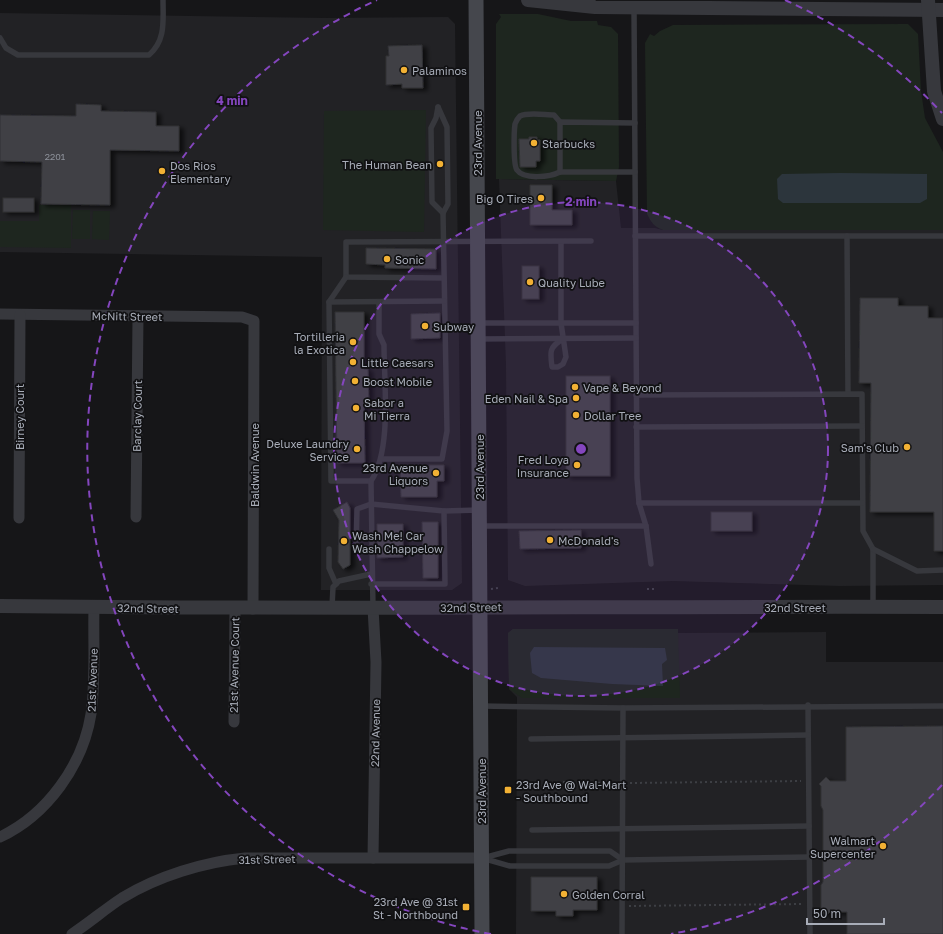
<svg xmlns="http://www.w3.org/2000/svg" width="943" height="934" viewBox="0 0 943 934" font-family="'Golos Text',sans-serif">
  <style>
    .built { fill: #222225 }
    .green { fill: #1e261f }
    .water { fill: #2c353c }
    .building { fill: #404145; stroke: #303034; filter: url(#shadow) }
    .lines { fill: none; stroke-linecap: round; stroke-linejoin: round }
    .path { stroke: #3d3f44; stroke-width: 2; stroke-dasharray: 2 3; stroke-linecap: butt }
    .service { stroke: #37383d; stroke-width: 5.5 }
    .minor { stroke: #37383d; stroke-width: 11 }
    .tertiary { stroke: #37383d; stroke-width: 14 }
    .secondary { stroke: #45474d; stroke-width: 15 }
    .ring { fill: none; stroke: #8446be; stroke-width: 2; stroke-dasharray: 7 5 }
    .poi-dot { fill: #f2b134; stroke: #111113; stroke-width: 1.5 }
    .labels { text-anchor: middle; dominant-baseline: central; stroke-width: 3.5; stroke-linejoin: round; paint-order: stroke }
    .number-label { font-size: 9px; fill: #8e929b }
    .poi-label { font-size: 11px; fill: #a8adb8; stroke: #111113; text-anchor: start }
    .street-label { font-size: 11px; fill: #a8adb8; stroke: #111113 }
    .centre { fill: #8446be; stroke: #111113; stroke-width: 2 }
    .ring-label { font-size: 12px; text-anchor: middle; font-weight: bold; fill: #8446be; stroke: #111113; stroke-width: 3.5; stroke-linejoin: round; paint-order: stroke }
  </style>
  <defs>
    <filter id="shadow"><feDropShadow dx="4.5" dy="2.5" stdDeviation="2" flood-color="#0009"/></filter>
  </defs>
  <rect width="100%" height="100%" fill="#161618"/>
  <g class="built">
    <polygon points="0,13 325,18 448,17 455,24 462,583 452,590 321,590 322,257 0,252"/>
    <polygon points="499,179 616,181 621,228 655,228 663,230 943,230 943,585 840,586 673,581 525,586 508,580 506,365"/>
    <polygon points="513,629 678,629 678,633 826,632 826,662 943,662 943,934 516,934 517,697 509,689 508,633"/>
  </g>
  <g class="green">
    <polygon points="499,14 538,14 571,21 597,21 598,25 611,27 618,34 619,167 616,181 496,179 496,24 501,17"/>
    <path d="M908 24 918 34 921 91 925 118 943 152V230H663C654 227 651 222 647 214L645 43 650 34 654 36 660 31 673 25Z"/>
    <polygon points="426,110 424,232 323,230 324,111"/>
    <polygon points="39,205 71,205 71,248 0,247 0,221 39,221"/>
    <polygon points="73,210 90,210 90,239 72,239"/>
    <polygon points="93,211 110,211 109,240 92,239"/>
    <polygon points="513,629 678,629 680,698 522,698 509,689 508,633"/>
  </g>
  <g class="water">
    <polygon points="840,173 927,174 927,199 920,203 783,203 778,199 777,179 782,174"/>
    <polygon points="534,647 665,648 667,660 662,664 663,686 612,684 541,678 532,673 530,653"/>
  </g>
  <g class="building">
    <polygon points="422,45 423,88 402,88 402,84 386,85 386,56 389,56 388,46"/>
    <polygon points="76,104 101,105 101,111 156,112 156,126 179,126 179,151 110,150 110,205 41,204 42,162 0,161 0,115 76,116"/>
    <polygon points="529,137 537,137 537,140 540,140 540,161 536,161 536,167 520,167 519,139 529,139"/>
    <polygon points="530,185 552,185 552,210 572,210 572,225 530,225"/>
    <rect x="3" y="198" width="31" height="14"/>
    <polygon points="366,248 436,249 436,269 385,268 385,265 366,264"/>
    <rect x="522" y="266" width="17" height="33"/>
    <polygon points="860,298 898,298 898,306 928,306 928,318 943,318 943,551 934,551 934,512 870,512 871,383 859,383"/>
    <polygon points="335,312 364,312 364,369 368,369 369,405 364,405 365,463 337,463"/>
    <polygon points="440,313 440,338 411,339 411,314"/>
    <rect x="566" y="376" width="44" height="100"/>
    <polygon points="429,465 444,465 444,481 437,481 437,497 401,497 400,469 429,469"/>
    <polygon points="347,502 350,508 350,565 343,569 338,562 339,520 333,510"/>
    <rect x="711" y="512" width="41" height="19"/>
    <polygon points="422,522 438,522 438,578 423,578"/>
    <polygon points="377,524 403,524 403,557 377,558"/>
    <polygon points="581,530 581,548 520,549 519,531"/>
    <polygon points="943,726 943,934 847,934 847,912 830,912 826,916 821,912 821,885 823,882 823,810 821,806 821,786 819,784 826,777 830,781 846,781 846,727"/>
    <polygon points="531,877 597,877 597,910 573,910 573,916 556,916 556,911 531,911"/>
  </g>
  <g class="lines">
    <g class="path">
      <polyline points="491,589 498,588"/>
      <polyline points="647,589 655,589"/>
      <polyline points="563,782 615,783"/>
      <polyline points="630,783 801,781"/>
      <polyline points="629,906 802,904"/>
    </g>
    <g class="service">
      <polyline points="634,7 637,478 639,503 646,526 651,564"/>
      <path d="M0 38 6 48 18 55H149C166 40 163 21 163 0"/>
      <polyline points="438,107 436,118 431,128 432,202 443,213"/>
      <path d="M560 122 554 115C545 115 528 112 520 116 518 118 516 121 515 124 514 131 513 165 517 170 524 180 550 177 560 172"/>
      <polyline points="635,123 560,122 560,172 635,172"/>
      <polyline points="635,236 943,236"/>
      <polyline points="847,236 848,394"/>
      <path d="M561 242V323L566 357 563 364 558 367H552C550 352 549 347 563 339"/>
      <polyline points="444,278 346,277 346,242 591,241"/>
      <polyline points="329,302 346,277"/>
      <polyline points="478,323 636,323"/>
      <polyline points="479,339 636,338"/>
      <polyline points="636,395 862,394 863,531 873,549 873,607"/>
      <polyline points="636,427 862,426"/>
      <polyline points="381,459 442,459 447,431 443,213 448,204 447,127 438,107"/>
      <polyline points="371,481 331,481 329,302 444,301"/>
      <polyline points="639,503 862,503"/>
      <polyline points="480,526 646,526"/>
      <polyline points="329,549 329,568 336,584"/>
      <polyline points="356,549 357,509 371,504 444,511"/>
      <polyline points="873,549 917,571 943,570"/>
      <polyline points="371,584 445,584 444,511 479,510"/>
      <polyline points="332,607 333,587 339,581 371,574"/>
      <path d="M373 608 371 481C392 450 384 383 384 345L379 334V302"/>
      <polyline points="808,705 810,934"/>
      <polyline points="481,706 623,708 943,706"/>
      <polyline points="531,739 808,735"/>
      <polyline points="532,830 809,826"/>
      <polyline points="482,858 510,866 609,866 623,860 809,857"/>
      <polyline points="483,858 509,851 610,851 623,860"/>
      <polyline points="622,934 623,708"/>
    </g>
    <g class="minor">
      <polyline points="0,314 242,317 254,321 253,609"/>
      <polyline points="136,517 138,316"/>
      <polyline points="19,518 20,315"/>
      <polyline points="373,608 376,662 373,858"/>
      <polyline points="234,722 235,609"/>
      <path d="M0 837C47 815 83 765 91 714 96 679 93 642 94 607"/>
      <path d="M72 934C89 923 105 909 122 898 158 876 204 862 245 858H482"/>
    </g>
    <g class="tertiary">
      <polyline points="528,0 595,7 943,10"/>
      <polyline points="928,0 934,91 943,119"/>
      <path d="M0 606C314 610 629 606 943 607"/>
    </g>
    <polyline class="secondary" points="476,0 482,934"/>
  </g>
  <circle cx="581" cy="449" r="247" fill="#8446be" fill-opacity=".12"/>
  <g class="ring">
    <circle cx="581" cy="449" r="247"/>
    <path d="M942 785A493 493 0 0 1 671 934M491 934A493 493 0 0 1 377 0M785 0A493 493 0 0 1 942 113"/>
  </g>
  <g class="poi-dot">
    <circle cx="404" cy="70" r="4"/>
    <circle cx="534" cy="143" r="4"/>
    <circle cx="440" cy="164" r="4"/>
    <circle cx="162" cy="171" r="4"/>
    <circle cx="541" cy="198" r="4"/>
    <circle cx="387" cy="259" r="4"/>
    <circle cx="530" cy="282" r="4"/>
    <circle cx="425" cy="326" r="4"/>
    <circle cx="353" cy="342" r="4"/>
    <circle cx="353" cy="362" r="4"/>
    <circle cx="355" cy="381" r="4"/>
    <circle cx="575" cy="387" r="4"/>
    <circle cx="576" cy="398" r="4"/>
    <circle cx="356" cy="408" r="4"/>
    <circle cx="576" cy="415" r="4"/>
    <circle cx="907" cy="447" r="4"/>
    <circle cx="357" cy="449" r="4"/>
    <circle cx="577" cy="465" r="4"/>
    <circle cx="436" cy="473" r="4"/>
    <circle cx="550" cy="540" r="4"/>
    <circle cx="344" cy="541" r="4"/>
    <rect x="504" y="786" width="8" height="8" rx="2"/>
    <circle cx="883" cy="846" r="4"/>
    <circle cx="564" cy="894" r="4"/>
    <rect x="462" y="903" width="8" height="8" rx="2"/>
  </g>
  <g class="labels">
    <g class="number-label">
      <text x="55" y="156">2201</text>
    </g>
    <g class="poi-label">
      <text x="412" y="70">Palaminos</text>
      <text x="542" y="143">Starbucks</text>
      <text x="432" y="164" text-anchor="end">The Human Bean</text>
      <text x="170" y="165">Dos Rios<tspan x="170" dy="13">Elementary</tspan></text>
      <text x="533" y="198" text-anchor="end">Big O Tires</text>
      <text x="395" y="259">Sonic</text>
      <text x="538" y="282">Quality Lube</text>
      <text x="433" y="326">Subway</text>
      <text x="345" y="336" text-anchor="end">Tortilleria<tspan x="345" dy="13">la Exotica</tspan></text>
      <text x="361" y="362">Little Caesars</text>
      <text x="363" y="381">Boost Mobile</text>
      <text x="583" y="387">Vape &amp; Beyond</text>
      <text x="568" y="398" text-anchor="end">Eden Nail &amp; Spa</text>
      <text x="364" y="402">Sabor a<tspan x="364" dy="13">Mi Tierra</tspan></text>
      <text x="584" y="415">Dollar Tree</text>
      <text x="349" y="443" text-anchor="end">Deluxe Laundry<tspan x="349" dy="13">Service</tspan></text>
      <text x="899" y="447" text-anchor="end">Sam's Club</text>
      <text x="569" y="459" text-anchor="end">Fred Loya<tspan x="569" dy="13">Insurance</tspan></text>
      <text x="428" y="467" text-anchor="end">23rd Avenue<tspan x="428" dy="13">Liquors</tspan></text>
      <text x="352" y="535">Wash Me! Car<tspan x="352" dy="13">Wash Chappelow</tspan></text>
      <text x="558" y="540">McDonald's</text>
      <text x="516" y="784">23rd Ave @ Wal-Mart<tspan x="516" dy="13">- Southbound</tspan></text>
      <text x="875" y="840" text-anchor="end">Walmart<tspan x="875" dy="13">Supercenter</tspan></text>
      <text x="572" y="894">Golden Corral</text>
      <text x="458" y="901" text-anchor="end">23rd Ave @ 31st<tspan x="458" dy="13">St - Northbound</tspan></text>
    </g>
    <g class="street-label">
      <text transform="translate(477 143) rotate(-90)">23rd Avenue</text>
      <text transform="translate(127 316) rotate(1)">McNitt Street</text>
      <text transform="translate(137 416) rotate(-89)">Barclay Court</text>
      <text transform="translate(19 417) rotate(-90)">Birney Court</text>
      <text transform="translate(254 465) rotate(-90)">Baldwin Avenue</text>
      <text transform="translate(479 467) rotate(-90)">23rd Avenue</text>
      <text transform="translate(471 607) rotate(-1)">32nd Street</text>
      <text x="795" y="607">32nd Street</text>
      <text transform="translate(148 608) rotate(1)">32nd Street</text>
      <text transform="translate(234 665) rotate(-89)">21st Avenue Court</text>
      <text transform="translate(92 680) rotate(-88)">21st Avenue</text>
      <text transform="translate(375 733) rotate(-89)">22nd Avenue</text>
      <text transform="translate(481 791) rotate(-90)">23rd Avenue</text>
      <text transform="translate(267 859) rotate(-1)">31st Street</text>
    </g>
  </g>
  <circle cx="581" cy="449" r="6" class="centre"/>
  <g class="ring-label">
    <text x="232" y="105">4 min</text>
    <text x="581" y="206">2 min</text>
  </g>
  <path d="M807 918v6h77v-6" fill="none" stroke="#a8adb8" stroke-width="2"/>
  <text x="813" y="918" font-size="12" fill="#a8adb8" stroke="#111113" stroke-width="3" paint-order="stroke">50 m</text>
</svg>
